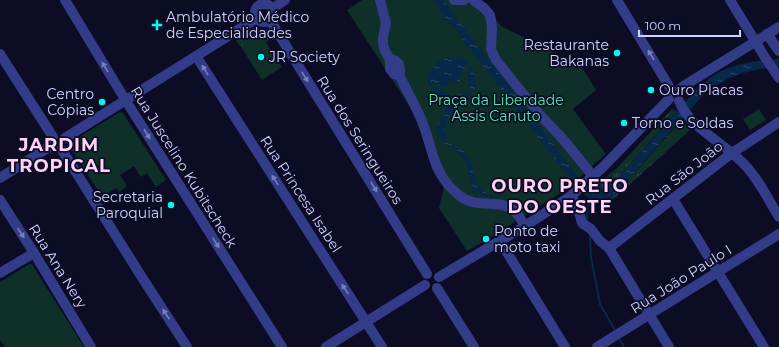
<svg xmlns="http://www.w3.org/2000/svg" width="779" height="347" viewBox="0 0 779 347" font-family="Montserrat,sans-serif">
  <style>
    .grass { fill: url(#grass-tufts) }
    .park { fill: #0e3029 }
    .water { fill: url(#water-ripples) }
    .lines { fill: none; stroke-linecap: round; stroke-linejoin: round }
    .stream { stroke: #062949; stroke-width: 2 }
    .minor { stroke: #323c89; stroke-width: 10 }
    .oneway { fill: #7980be }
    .poi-dot { fill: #00fbec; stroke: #0c0c25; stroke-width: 1.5 }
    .labels { text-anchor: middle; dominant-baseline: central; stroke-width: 3.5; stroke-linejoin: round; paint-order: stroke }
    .poi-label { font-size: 14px; fill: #d0d2ff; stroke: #0c0c25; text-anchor: start }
    .park-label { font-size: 14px; fill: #4fecac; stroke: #0c0c25 }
    .street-label { font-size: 14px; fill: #d0d2ff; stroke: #0c0c25 }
    .district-label { font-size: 18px; font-weight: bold; letter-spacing: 1px; fill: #ffd2f6; stroke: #0c0c25 }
  </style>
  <defs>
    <pattern id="grass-tufts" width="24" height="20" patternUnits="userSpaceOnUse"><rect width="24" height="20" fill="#0e3029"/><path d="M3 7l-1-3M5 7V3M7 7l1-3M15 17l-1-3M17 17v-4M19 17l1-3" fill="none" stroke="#304d49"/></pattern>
    <pattern id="water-ripples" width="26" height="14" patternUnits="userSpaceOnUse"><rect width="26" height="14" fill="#062949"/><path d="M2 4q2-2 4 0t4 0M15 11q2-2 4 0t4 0" fill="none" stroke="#294764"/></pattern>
  </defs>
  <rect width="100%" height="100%" fill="#0c0c25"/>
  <g class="grass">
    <polygon points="256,28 263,29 271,39 265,43 260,34 241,47 236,41"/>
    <polygon points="672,109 677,111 608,189 599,192 590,190 617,168"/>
    <polygon points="682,120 690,130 616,197 606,205 602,204 602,201 608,199 614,195"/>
  </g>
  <g class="park">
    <polygon points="362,0 481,0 501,26 581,66 596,90 573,109 606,154 568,188 491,237 488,234 481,239 483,242 467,251 439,208 444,186 432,169 423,135 417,118 347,10"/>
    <polygon points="260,34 282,67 262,80 241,47"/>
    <polygon points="759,109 766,120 750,130 743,119"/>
    <polygon points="120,112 123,113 166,180 156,187 147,173 141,177 134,166 120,175 127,186 119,192 116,188 102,197 70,147 71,142"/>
    <polygon points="31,263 84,347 5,347 0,340 0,282"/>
  </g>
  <g class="water">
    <path d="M432 0H443L577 175C586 186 592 198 608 189L696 90C700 86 705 82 710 78 729 63 756 61 779 59V67C747 70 730 74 704 94L614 195C592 211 581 191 567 175Z"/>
    <path d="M449 57 460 58 468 62 463 70 459 84 452 81 448 84 446 87 437 84 428 86C426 72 434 60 449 57Z"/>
    <path d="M471 65 476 77 475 91 470 89C465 80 466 74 471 65Z"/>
    <path d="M435 88 446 91 447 94 452 97 457 96 460 92 472 94C462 103 444 115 445 131 445 145 459 146 467 154 472 160 472 168 474 175 477 188 487 195 500 198 487 200 472 192 469 178 467 171 468 164 463 158 454 148 435 142 436 126L443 117 446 107C444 100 439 98 432 98L429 91Z"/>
  </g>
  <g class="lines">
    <g class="stream">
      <polyline points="587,221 587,214 590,198"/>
      <polyline points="590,237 591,257 600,304 616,332"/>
      <polyline points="619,338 624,347"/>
    </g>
    <g class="minor">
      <polyline points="65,0 126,101 282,347"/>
      <path d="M380 0 386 23 383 37V44L385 51 390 59V69L394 74 399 75C407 91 417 108 423 124 434 153 433 175 460 196 476 209 499 199 512 209 517 212 521 220 525 226"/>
      <polyline points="454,0 464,0"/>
      <polyline points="473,0 484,8 490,15 492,27 491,49 496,60 540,115 562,138 593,176"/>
      <polyline points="617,0 670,88"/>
      <polyline points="730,0 766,59 779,78"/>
      <circle cx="264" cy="13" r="9"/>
      <polyline points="272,9 285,0"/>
      <polyline points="270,20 427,274"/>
      <polyline points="767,34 779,51"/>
      <polyline points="0,54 53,137"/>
      <polyline points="196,56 382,347"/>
      <polyline points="390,59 394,60 399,64 400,71 399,75"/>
      <polyline points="680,89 685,85 779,27"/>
      <path d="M679 101C689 127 724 143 743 163 758 178 768 199 779 217"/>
      <polyline points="65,138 257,18"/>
      <polyline points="62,150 143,279 187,347"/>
      <polyline points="0,178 51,146"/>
      <polyline points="571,196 577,205 582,223 591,229 600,241 609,248 669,347"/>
      <polyline points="673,199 764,347"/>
      <polyline points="0,200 34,253 91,347"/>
      <polyline points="500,241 565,347"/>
      <polyline points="609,248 732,153 779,122"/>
      <polyline points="0,273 34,253"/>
      <polyline points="439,277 525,226 571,196 603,167 669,99"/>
      <polyline points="437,288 474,347"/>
      <polyline points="326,347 425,285"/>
      <polyline points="597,347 779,234"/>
    </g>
  </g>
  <defs><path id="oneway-solid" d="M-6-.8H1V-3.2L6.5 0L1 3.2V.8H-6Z"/></defs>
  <g class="oneway">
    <use href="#oneway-solid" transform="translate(651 55) rotate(-121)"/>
    <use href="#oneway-solid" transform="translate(105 67) rotate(-121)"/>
    <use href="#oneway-solid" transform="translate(205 70) rotate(-122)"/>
    <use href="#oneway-solid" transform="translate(305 77) rotate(58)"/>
    <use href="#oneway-solid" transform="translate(147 134) rotate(58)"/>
    <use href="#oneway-solid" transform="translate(275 180) rotate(-122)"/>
    <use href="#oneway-solid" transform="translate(374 187) rotate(58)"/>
    <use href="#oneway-solid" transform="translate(21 233) rotate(57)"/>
    <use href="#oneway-solid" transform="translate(216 243) rotate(58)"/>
    <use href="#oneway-solid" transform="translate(345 289) rotate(-123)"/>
    <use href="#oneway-solid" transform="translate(166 314) rotate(-123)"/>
  </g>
  <g class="poi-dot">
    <path d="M155 19h4v4h4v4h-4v4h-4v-4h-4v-4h4z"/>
    <circle cx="617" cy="53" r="4"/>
    <circle cx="261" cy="57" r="4"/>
    <circle cx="651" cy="90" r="4"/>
    <circle cx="102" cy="102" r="4"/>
    <circle cx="624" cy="123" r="4"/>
    <circle cx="171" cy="205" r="4"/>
    <circle cx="486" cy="239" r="4"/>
  </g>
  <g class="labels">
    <g class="poi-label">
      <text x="166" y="17">Ambulatório Médico<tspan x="166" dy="16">de Especialidades</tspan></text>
      <text x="609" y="45" text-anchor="end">Restaurante<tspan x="609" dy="16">Bakanas</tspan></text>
      <text x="269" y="57">JR Society</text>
      <text x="659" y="90">Ouro Placas</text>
      <text x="94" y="94" text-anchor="end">Centro<tspan x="94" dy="16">Cópias</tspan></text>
      <text x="632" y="123">Torno e Soldas</text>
      <text x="163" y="197" text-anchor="end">Secretaria<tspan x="163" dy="16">Paroquial</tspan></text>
      <text x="494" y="231">Ponto de<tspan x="494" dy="16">moto taxi</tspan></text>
    </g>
    <g class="park-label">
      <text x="496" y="100">Praça da Liberdade<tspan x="496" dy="16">Assis Canuto</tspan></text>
    </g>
    <g class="street-label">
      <text transform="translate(360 140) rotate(58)">Rua dos Seringueiros</text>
      <text transform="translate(184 167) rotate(58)">Rua Juscelino Kubitscheck</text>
      <text transform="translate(684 173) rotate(-38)">Rua São João</text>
      <text transform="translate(301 194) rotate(57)">Rua Princesa Isabel</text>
      <text transform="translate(58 266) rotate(58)">Rua Ana Nery</text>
      <text transform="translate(681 279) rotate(-32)">Rua João Paulo I</text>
    </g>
    <g class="district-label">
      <text x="59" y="145">JARDIM<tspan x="59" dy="21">TROPICAL</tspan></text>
      <text x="560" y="186">OURO PRETO<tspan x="560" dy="21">DO OESTE</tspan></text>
    </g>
  </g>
  <path d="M639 30v6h101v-6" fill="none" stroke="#d0d2ff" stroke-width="2"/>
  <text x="645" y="30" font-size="12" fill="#d0d2ff" stroke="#0c0c25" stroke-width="3" paint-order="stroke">100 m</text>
</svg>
